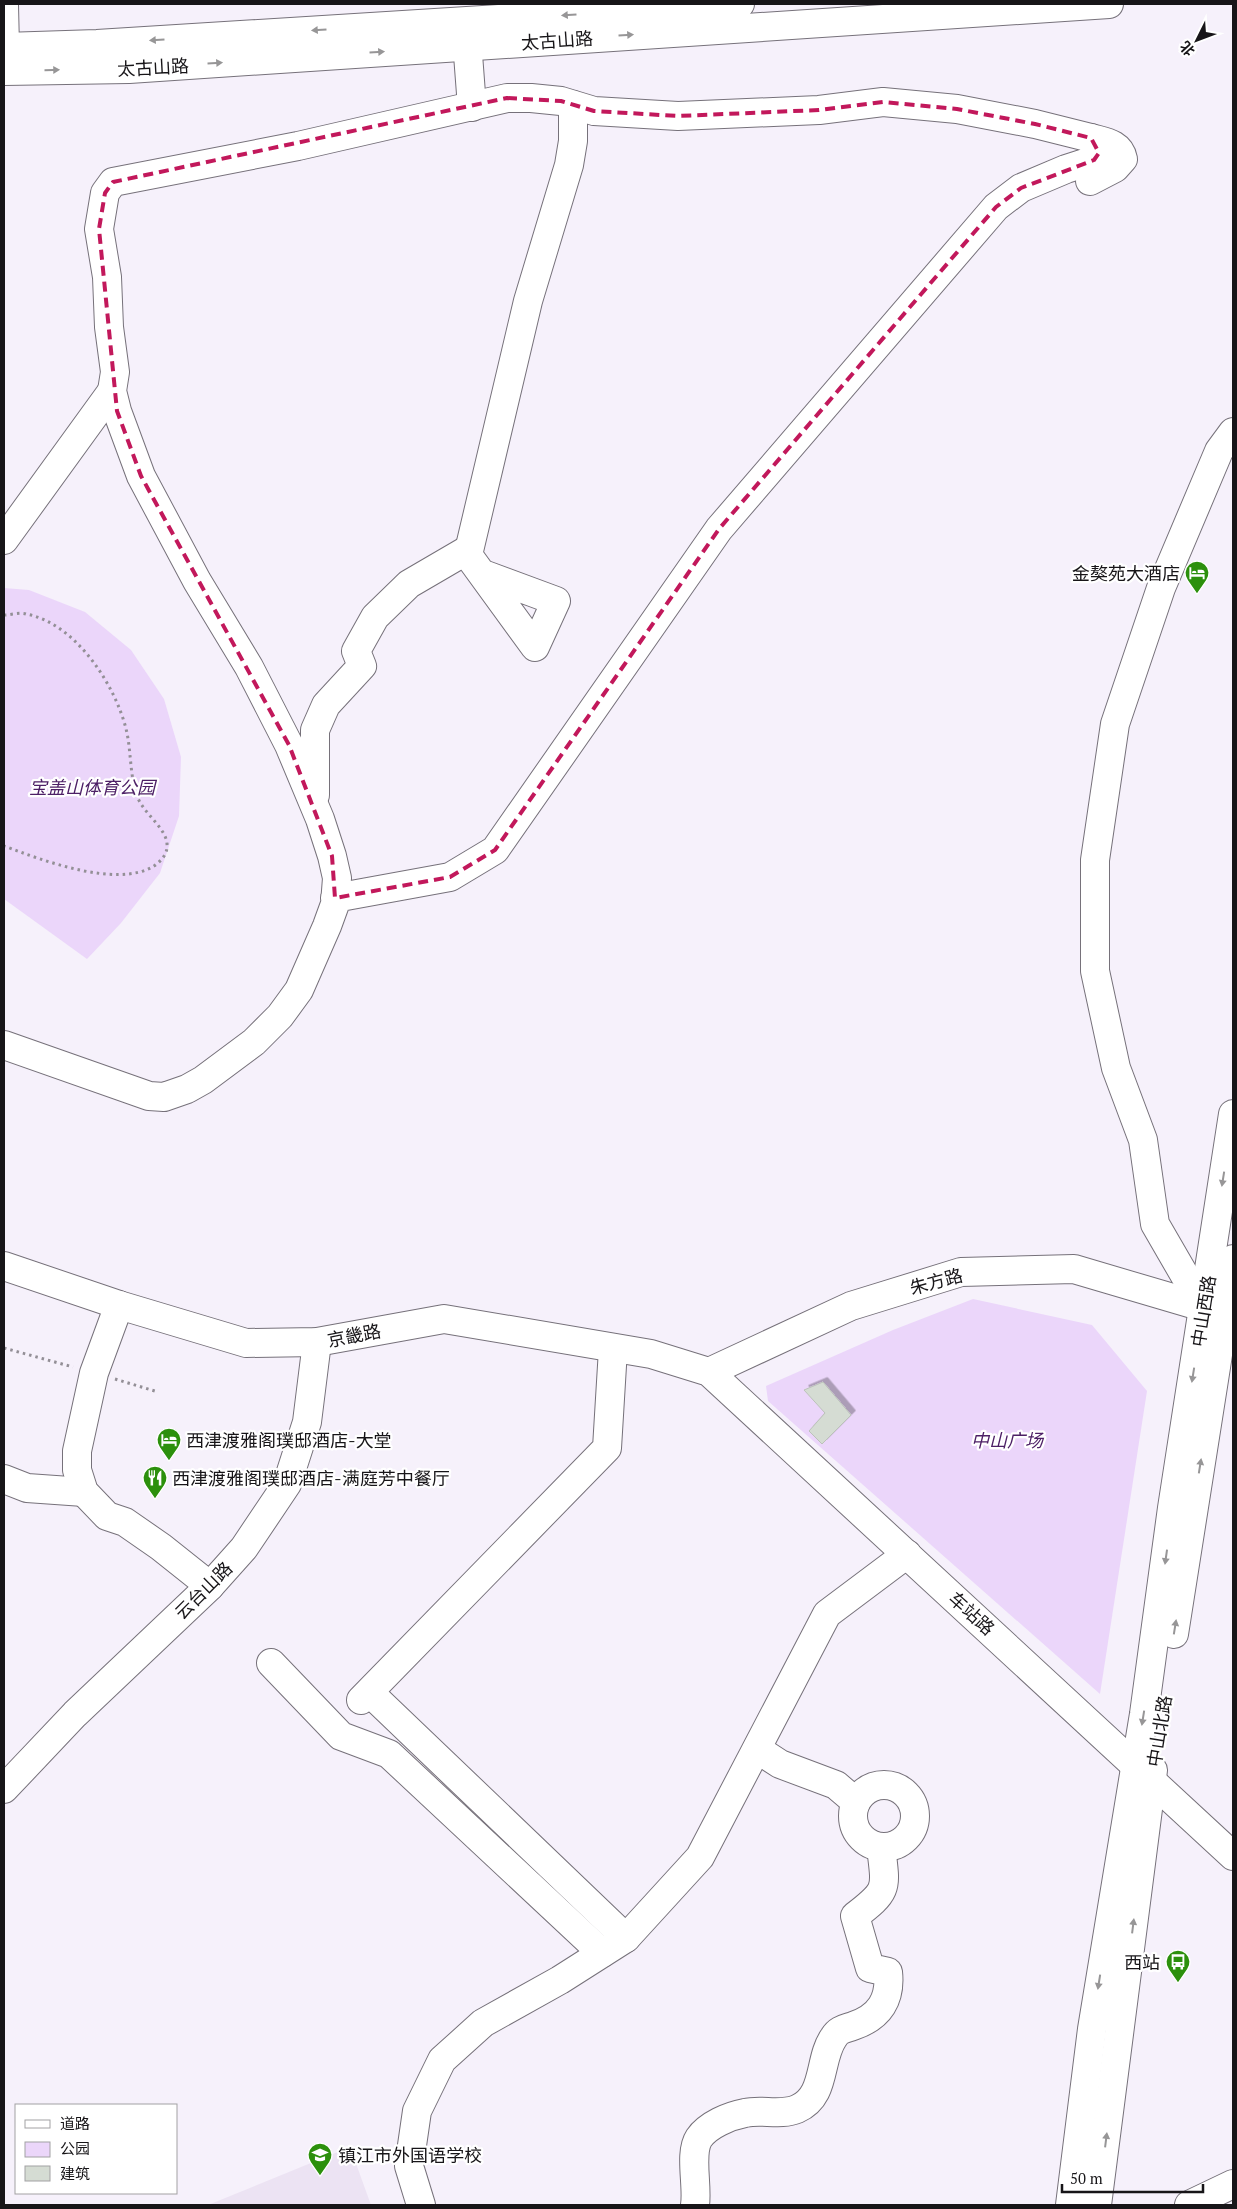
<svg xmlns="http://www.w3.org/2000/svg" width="1237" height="2209" viewBox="0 0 1237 2209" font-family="'PT Serif','Noto Sans SC',serif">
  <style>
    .built { fill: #ece3f3 }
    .green { fill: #ebd6fa }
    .building { fill: #d5dcd3; stroke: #bbc2b9; filter: url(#shadow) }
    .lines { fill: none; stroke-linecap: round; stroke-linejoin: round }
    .minor-casing { stroke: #76717a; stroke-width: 30 }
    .major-casing { stroke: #76717a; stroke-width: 30 }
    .path { stroke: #938f96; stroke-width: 3; stroke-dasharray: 2.5 4; stroke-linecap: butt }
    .minor { stroke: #fff; stroke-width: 28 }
    .major { stroke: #fff; stroke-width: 28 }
    .oneway { fill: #979697 }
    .marked { fill: none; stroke: #c2185b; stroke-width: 4; stroke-dasharray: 10 6; stroke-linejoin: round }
    .labels { text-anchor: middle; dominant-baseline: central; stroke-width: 4.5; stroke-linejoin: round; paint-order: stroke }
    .street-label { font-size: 18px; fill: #171518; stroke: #fff }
    .poi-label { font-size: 18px; fill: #171518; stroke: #fff; text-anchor: start }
    .park-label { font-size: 18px; font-style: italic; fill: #4d2066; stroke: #fff }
  </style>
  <defs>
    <filter id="shadow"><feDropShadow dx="4.5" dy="-4.5" stdDeviation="0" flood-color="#0004"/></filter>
  </defs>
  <rect width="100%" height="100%" fill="#f6f1fb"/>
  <polygon class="built" points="350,2147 371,2205 208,2205"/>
  <g class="green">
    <polygon points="4,588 29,590 85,612 131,650 164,699 181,757 179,816 160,873 121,923 87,959 4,899"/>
    <polygon points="973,1299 1092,1325 1147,1391 1100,1694 768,1401 766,1386 893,1330"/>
  </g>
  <polygon class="building" points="823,1382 851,1415 822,1444 809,1431 825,1413 804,1390"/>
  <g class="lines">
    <defs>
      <g id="minor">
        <polyline points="4,5 5,47"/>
        <polyline points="466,28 472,107"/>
        <polyline points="4,47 97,44 740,4"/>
        <polyline points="4,71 129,69 1109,4"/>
        <path d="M1090 181 1115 168 1123 159C1120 143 1105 142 1091 138"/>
        <polyline points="4,540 112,391"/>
        <polyline points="483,574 556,601 535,647 468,555 528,301 569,165 573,141 573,105"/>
        <polyline points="315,795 315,730 326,705 362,666 356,651 375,617 409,584 469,549"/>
        <polyline points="4,1045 149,1096 164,1097 187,1089 203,1080 254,1042 280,1016 299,990 327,926 335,904 337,878 332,856 320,819 289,745 249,667 197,581 141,476 117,411 112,391 115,372 109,327 107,277 99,229 105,193 113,182 298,146 507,98 531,98 561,101 594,111 678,116 819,110 883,102 957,109 1035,124 1091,138 1098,146 1099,153 1094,160 1066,169 1021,188 996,207 719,529 495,850 450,877 335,898"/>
        <polyline points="4,1266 119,1305 246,1343 317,1342 444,1319 651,1354 709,1372 1233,1856"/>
        <polyline points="119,1305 94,1373 77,1451 77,1470 84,1492 107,1516 125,1522 161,1547 210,1586"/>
        <polyline points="1203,1307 1155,1224 1143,1140 1116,1068 1095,971 1095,860 1115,724 1161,588 1219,451 1233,432"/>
        <polyline points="709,1372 851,1306 961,1272 1074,1269 1203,1307"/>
        <polyline points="4,1479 27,1488 84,1492"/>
        <polyline points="271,1663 341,1736 389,1754 602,1953"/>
        <polyline points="370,1693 626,1938"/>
        <polyline points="361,1700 607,1448 613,1349"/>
        <polyline points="757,1749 780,1764 836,1785 856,1802"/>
        <circle cx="884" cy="1816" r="31"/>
        <polyline points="4,1789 75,1714 210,1586 244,1548 287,1484 307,1422 317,1342"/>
        <polyline points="421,2205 409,2166 417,2111 442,2060 483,2023 560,1980 626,1938 700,1857 827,1614 907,1554"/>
        <path d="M695 2205C698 2186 689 2153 699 2138 708 2125 729 2116 745 2113 762 2109 780 2116 797 2109 827 2096 818 2059 834 2037 839 2029 845 2029 853 2026 880 2017 891 1999 888 1972L870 1968 855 1916C889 1890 886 1889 881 1847"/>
        <polyline points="1189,2205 1233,2184"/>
      </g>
      <g id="major">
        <polyline points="1174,1634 1233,1259"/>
        <polyline points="1070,2205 1092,2029 1144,1714 1172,1508 1233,1114"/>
        <polyline points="1097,2205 1153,1770"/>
      </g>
    </defs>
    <use href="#minor" class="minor-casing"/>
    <use href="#major" class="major-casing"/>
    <g class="path">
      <path d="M4 615C11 615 20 612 26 614 76 623 117 687 127 733 131 753 130 773 136 793 141 812 166 827 167 844 168 854 161 861 154 866 116 889 42 860 4 846"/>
      <polyline points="4,1348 73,1367"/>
      <polyline points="115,1379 158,1392"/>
    </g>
    <use href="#minor" class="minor"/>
    <use href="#major" class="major"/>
  </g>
  <defs><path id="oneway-solid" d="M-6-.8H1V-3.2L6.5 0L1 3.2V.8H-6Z" transform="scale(1.25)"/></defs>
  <g class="oneway">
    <use href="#oneway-solid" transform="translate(569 15) rotate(176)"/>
    <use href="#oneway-solid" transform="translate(319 30) rotate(176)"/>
    <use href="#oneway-solid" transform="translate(626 35) rotate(-4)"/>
    <use href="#oneway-solid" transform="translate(157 40) rotate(176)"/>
    <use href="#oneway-solid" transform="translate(377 52) rotate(-4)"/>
    <use href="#oneway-solid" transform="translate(215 63) rotate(-4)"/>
    <use href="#oneway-solid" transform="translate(52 70) rotate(-1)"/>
    <use href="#oneway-solid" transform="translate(1223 1179) rotate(99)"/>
    <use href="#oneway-solid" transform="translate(1193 1375) rotate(99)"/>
    <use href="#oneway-solid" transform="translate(1200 1466) rotate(-81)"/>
    <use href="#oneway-solid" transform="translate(1166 1557) rotate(98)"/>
    <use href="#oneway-solid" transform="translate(1175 1627) rotate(-81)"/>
    <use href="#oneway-solid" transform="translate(1143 1718) rotate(99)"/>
    <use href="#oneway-solid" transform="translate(1133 1926) rotate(-83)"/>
    <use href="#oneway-solid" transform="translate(1099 1982) rotate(99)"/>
    <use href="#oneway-solid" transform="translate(1106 2140) rotate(-83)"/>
  </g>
  <path class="marked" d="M507 98 561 101 594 111 678 116 819 110 883 102 957 109 1035 124 1091 138 1099 153 1094 160 1021 188 996 207 719 529 495 850 450 877 335 898 332 856 289 745 141 476 117 411 99 229 105 193 113 182Z"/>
  <defs>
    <symbol id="hotel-pin" viewBox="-11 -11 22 30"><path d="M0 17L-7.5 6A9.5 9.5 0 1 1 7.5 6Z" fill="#2c900c" stroke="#fff"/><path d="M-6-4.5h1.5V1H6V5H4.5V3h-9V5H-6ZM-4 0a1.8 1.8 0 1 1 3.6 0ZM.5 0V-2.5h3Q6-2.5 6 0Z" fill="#fff"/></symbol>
    <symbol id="restaurant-pin" viewBox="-11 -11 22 30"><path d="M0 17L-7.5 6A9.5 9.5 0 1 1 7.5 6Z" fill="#2c900c" stroke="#fff"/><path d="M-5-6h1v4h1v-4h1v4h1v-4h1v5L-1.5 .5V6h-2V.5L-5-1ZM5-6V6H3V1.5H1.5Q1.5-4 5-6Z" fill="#fff"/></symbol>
    <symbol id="bus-pin" viewBox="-11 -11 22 30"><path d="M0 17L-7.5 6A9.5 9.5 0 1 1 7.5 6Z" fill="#2c900c" stroke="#fff"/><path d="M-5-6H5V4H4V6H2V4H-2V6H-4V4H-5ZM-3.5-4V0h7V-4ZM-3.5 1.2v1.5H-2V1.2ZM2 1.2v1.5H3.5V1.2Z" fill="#fff"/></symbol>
    <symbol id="school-pin" viewBox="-11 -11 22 30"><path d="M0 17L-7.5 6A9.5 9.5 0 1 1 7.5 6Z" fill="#2c900c" stroke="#fff"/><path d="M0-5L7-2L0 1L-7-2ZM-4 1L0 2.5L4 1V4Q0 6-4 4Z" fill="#fff"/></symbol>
  </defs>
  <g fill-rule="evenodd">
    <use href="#hotel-pin" x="1183" y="559" width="28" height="38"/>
    <use href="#hotel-pin" x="155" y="1426" width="28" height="38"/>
    <use href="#restaurant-pin" x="141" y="1464" width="28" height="38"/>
    <use href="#bus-pin" x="1164" y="1948" width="28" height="38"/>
    <use href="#school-pin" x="306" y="2141" width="28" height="38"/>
  </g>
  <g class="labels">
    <g class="street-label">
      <text transform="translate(557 40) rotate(-4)">太古山路</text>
      <text transform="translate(153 67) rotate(-3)">太古山路</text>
      <text transform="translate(936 1281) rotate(-15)">朱方路</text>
      <text transform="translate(1203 1311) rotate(-81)">中山西路</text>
      <text transform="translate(354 1335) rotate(-11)">京畿路</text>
      <text transform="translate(203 1590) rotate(-45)">云台山路</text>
      <text transform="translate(972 1613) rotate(42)">车站路</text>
      <text transform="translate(1159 1731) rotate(-81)">中山北路</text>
    </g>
    <g class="poi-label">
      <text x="1180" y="573" text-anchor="end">金獒苑大酒店</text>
      <text x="186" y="1440">西津渡雅阁璞邸酒店-大堂</text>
      <text x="172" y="1478">西津渡雅阁璞邸酒店-满庭芳中餐厅</text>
      <text x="1160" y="1962" text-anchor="end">西站</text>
      <text x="338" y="2155">镇江市外国语学校</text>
    </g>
    <g class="park-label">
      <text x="92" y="787">宝盖山体育公园</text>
      <text x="1007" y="1440">中山广场</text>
    </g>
  </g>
  <rect width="1237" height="2209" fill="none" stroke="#171518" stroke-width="10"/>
  <rect x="15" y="2104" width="162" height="90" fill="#ffffff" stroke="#a2a1a3"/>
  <rect x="25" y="2120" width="25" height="8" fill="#ffffff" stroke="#a2a1a3"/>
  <text x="60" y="2129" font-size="15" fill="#171518">道路</text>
  <rect x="25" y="2142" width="25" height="15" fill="#ebd6fa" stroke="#a2a1a3"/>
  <text x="60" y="2154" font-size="15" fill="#171518">公园</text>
  <rect x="25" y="2166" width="25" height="15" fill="#d5dcd3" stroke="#a2a1a3"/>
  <text x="60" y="2179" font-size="15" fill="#171518">建筑</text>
  <g transform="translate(1197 40) rotate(228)" stroke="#ffffff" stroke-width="4" paint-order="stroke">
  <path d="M0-4L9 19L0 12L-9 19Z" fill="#171518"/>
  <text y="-8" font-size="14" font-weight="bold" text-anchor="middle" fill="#171518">北</text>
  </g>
  <path d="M1062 2184v8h141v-8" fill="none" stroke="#171518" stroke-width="2.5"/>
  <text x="1070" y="2184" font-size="15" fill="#171518" stroke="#ffffff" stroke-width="4" paint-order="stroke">50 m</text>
</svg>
